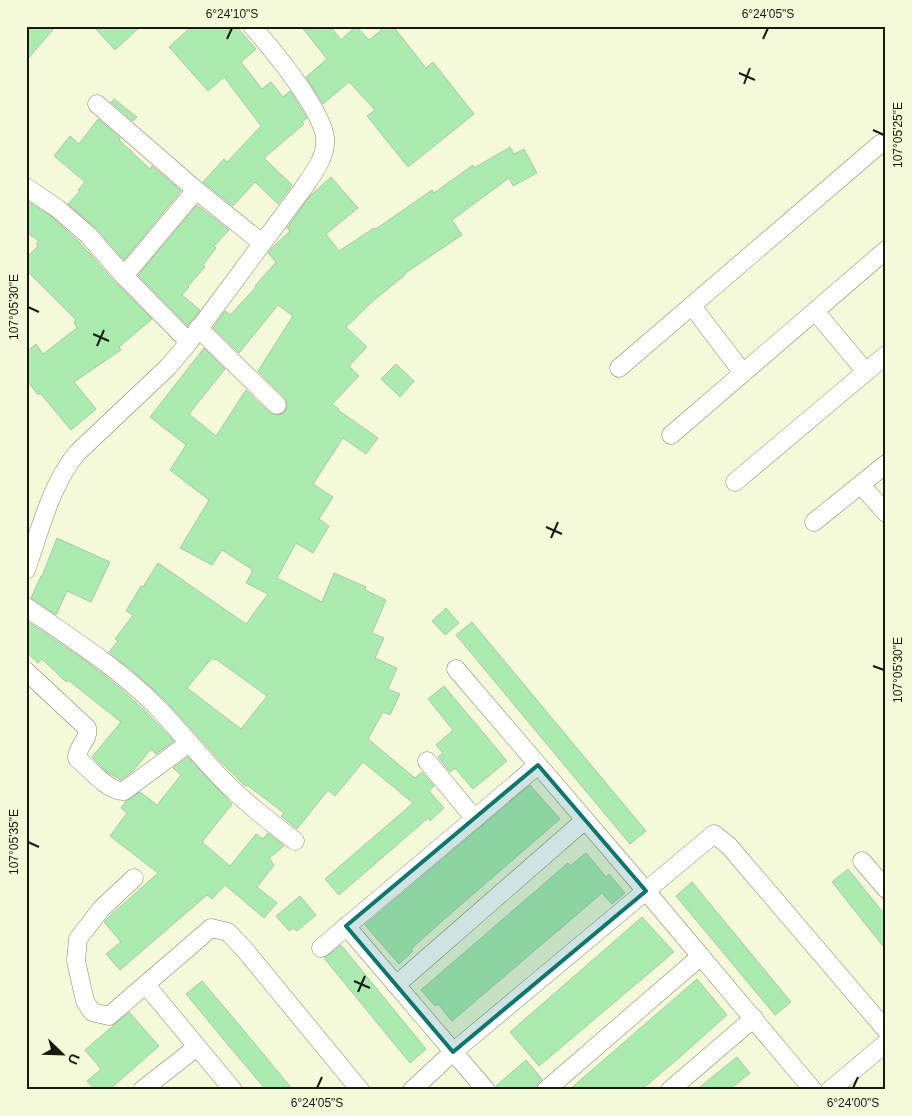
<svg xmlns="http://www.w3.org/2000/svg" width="912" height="1116" viewBox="0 0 912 1116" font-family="Arial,sans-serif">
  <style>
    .building { fill: #acebb0; stroke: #acc6ad; fill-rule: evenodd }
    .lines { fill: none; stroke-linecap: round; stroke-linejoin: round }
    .street-casing { stroke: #818769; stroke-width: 19 }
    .street { stroke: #fff; stroke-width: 18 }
    .marked { fill: #0f766e; fill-opacity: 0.2; stroke: #0f766e; stroke-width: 4; stroke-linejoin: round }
    .ticks { fill: none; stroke: #17190d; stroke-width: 2 }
    .neatline { fill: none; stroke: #17190d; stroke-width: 2 }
    .ticks-label { font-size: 12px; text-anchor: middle; fill: #17190d }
  </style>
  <rect width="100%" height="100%" fill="#f4fad9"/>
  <g class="building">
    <polygon points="26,26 56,26 26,61"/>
    <polygon points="93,26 141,26 115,50"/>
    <polygon points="192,26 236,26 256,49 241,62 262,89 271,82 283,97 290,91 306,116 307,118 302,122 304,124 264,158 292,185 278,204 255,182 233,206 203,182 224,159 227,162 261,126 224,77 208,91 169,47"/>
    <polygon points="301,26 330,26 341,40 356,26 369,40 386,26 393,26 426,68 433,62 474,114 408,167 367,116 375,110 349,82 323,104 306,77 327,59"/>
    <polygon points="114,99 137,117 133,121 111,102"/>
    <polygon points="98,119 120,138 119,140 150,169 152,166 181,191 124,260 96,228 68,204 80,191 78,190 85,182 54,156 70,136 79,144"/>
    <path d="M510 147 514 154 524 149 537 173 513 186 509 178 452 220 462 235 404 274 405 275 374 300 346 327 367 347 349 366 359 376 332 404 339 409 338 410 378 438 366 454 343 438 313 484 333 497 319 519 329 526 313 553 296 543 277 578 322 602 334 573 366 587 365 590 386 600 372 633 384 638 375 658 397 668 388 689 400 694 390 715 383 712 368 739 415 778 422 772 434 786 429 791 444 808 430 821 428 818 339 895 325 879 413 803 363 762 335 796 328 790 297 829 281 816 284 813 247 785 245 786 220 761 163 698 133 671 109 652 118 641 115 639 133 615 126 611 141 586 143 587 158 563 246 624 268 594 246 583 253 570 222 550 212 565 180 548 209 500 170 470 186 445 150 417 204 348 225 369 189 414 216 436 246 390 270 413 279 415 285 412 287 403 285 398 258 371 293 316 278 305 239 353 213 328 225 311 230 315 256 287 255 286 276 262 268 253 275 245 290 231 287 228 311 195 331 177 358 208 326 234 339 251 374 228 376 229 432 190 434 193 473 165 474 168ZM212 658 215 660 216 659 267 696 241 729 187 688Z"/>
    <polygon points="26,200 51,216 80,243 116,283 152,319 119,347 121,350 74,382 96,409 71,430 40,393 38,395 26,379 26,352 36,344 43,354 77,328 74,322 76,320 26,270 26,258 38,246 36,244 39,241 26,232"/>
    <polygon points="197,205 229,230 214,246 216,248 203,265 205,267 188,286 189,287 182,295 200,310 188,326 138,275"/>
    <polygon points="396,364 414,381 400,397 381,379"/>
    <polygon points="57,538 110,562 91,602 67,591 56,615 31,598 41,576 42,576"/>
    <polygon points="446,608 459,623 445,635 432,621"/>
    <polygon points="26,620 87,662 119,687 148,714 174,741 156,754 151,749 133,771 121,780 106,771 92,757 121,722 68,680 66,682 42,659 38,663 26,652"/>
    <polygon points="472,622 646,831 630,844 456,635"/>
    <polygon points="444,686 507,761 473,789 455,768 450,772 438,757 443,753 436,745 453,730 428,699"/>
    <polygon points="188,757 232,804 202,842 230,866 256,834 263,839 268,833 284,846 269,858 274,865 257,887 277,903 264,918 225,885 212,899 207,895 120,970 106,954 121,942 104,922 112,914 158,873 110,836 127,813 121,808 126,801 140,792 157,805 181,775 173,768"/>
    <polygon points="530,785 560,819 441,922 411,949 413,951 399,964 365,925"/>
    <polygon points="586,853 606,877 609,874 625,893 612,904 602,893 452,1021 438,1004 435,1006 421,990 568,863 570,866"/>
    <polygon points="848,869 886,916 886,950 832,882"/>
    <polygon points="692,882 791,1002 775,1015 676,896"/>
    <polygon points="300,896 316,915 297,931 293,928 289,931 276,916"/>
    <polygon points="642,917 674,952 539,1066 510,1032"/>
    <polygon points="341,945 426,1049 410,1063 324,958"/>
    <polygon points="697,979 727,1015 681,1056 641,1090 569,1090"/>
    <polygon points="202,981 241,1027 293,1090 266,1090 229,1046 186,994"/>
    <polygon points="129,1012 159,1046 109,1090 95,1090 87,1081 101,1069 85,1050"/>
    <polygon points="737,1057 750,1073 729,1090 696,1090"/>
    <polygon points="526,1060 542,1079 536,1086 536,1090 496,1090 496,1086"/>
  </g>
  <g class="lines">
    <defs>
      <g id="street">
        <polyline points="97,104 196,190 262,243"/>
        <polyline points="26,187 57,208 88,235 124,276 189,342"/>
        <polyline points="124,276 196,190"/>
        <polyline points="692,306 743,373"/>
        <polyline points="815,311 866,372"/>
        <polyline points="198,328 277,405"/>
        <polyline points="619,368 880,144 886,146"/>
        <polyline points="671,435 886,250"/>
        <polyline points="735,482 886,355"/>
        <polyline points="861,485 886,513"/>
        <polyline points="814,522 886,464"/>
        <path d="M26 570C40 531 50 486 77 453L168 367 189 342 302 190C312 175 327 157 325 138 322 109 272 49 252 26"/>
        <path d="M26 607C71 638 118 668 156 706 178 729 198 754 220 777 243 801 269 821 295 841"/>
        <polyline points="456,669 646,891 813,1090"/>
        <path d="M26 671 87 728C90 739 77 746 77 758 89 768 108 792 124 791L189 743"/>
        <polyline points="427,761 475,819"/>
        <polyline points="862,861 886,889"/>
        <polyline points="134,878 101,909 78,939 76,961 85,1001 92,1012 109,1016 211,928 228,932 244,949 360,1090"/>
        <polyline points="346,926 486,1090"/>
        <polyline points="321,948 538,765"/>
        <polyline points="146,985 233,1090"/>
        <polyline points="396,985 585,820"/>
        <polyline points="142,1090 197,1047"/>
        <polyline points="412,1090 453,1052 714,834 729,846 886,1030"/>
        <polyline points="546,1090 701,956"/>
        <polyline points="670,1090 754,1018"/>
        <polyline points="830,1090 886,1043"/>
      </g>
    </defs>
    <use href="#street" class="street-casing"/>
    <use href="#street" class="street"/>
  </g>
  <path class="marked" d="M538 765 646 891 453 1052 346 926Z"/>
  <path class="ticks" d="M227 39 232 28M763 39 768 28M739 73 755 80M744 84 750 68M873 130 884 135M28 307 39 312M93 334 109 341M97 346 104 330M546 527 562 534M551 538 558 522M873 666 884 670M28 842 39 847M354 981 370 988M358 992 365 976M317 1088 322 1077M853 1088 858 1077"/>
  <rect width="912" height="1116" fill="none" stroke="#f4fad9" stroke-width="55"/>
  <g transform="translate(62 1054) rotate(113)" stroke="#f4fad9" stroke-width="4" paint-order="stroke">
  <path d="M0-4L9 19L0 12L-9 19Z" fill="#17190d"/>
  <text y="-8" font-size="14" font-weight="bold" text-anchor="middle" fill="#17190d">U</text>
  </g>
  <rect x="28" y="28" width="856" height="1060" class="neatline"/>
  <g class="ticks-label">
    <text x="232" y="18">6°24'10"S</text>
    <text x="768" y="18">6°24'05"S</text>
    <text transform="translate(898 135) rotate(-90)" y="4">107°05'25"E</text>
    <text transform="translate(14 307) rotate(-90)" y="4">107°05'30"E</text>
    <text transform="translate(898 670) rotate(-90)" y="4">107°05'30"E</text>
    <text transform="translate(14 842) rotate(-90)" y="4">107°05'35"E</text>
    <text x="317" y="1107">6°24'05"S</text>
    <text x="853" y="1107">6°24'00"S</text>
  </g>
</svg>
